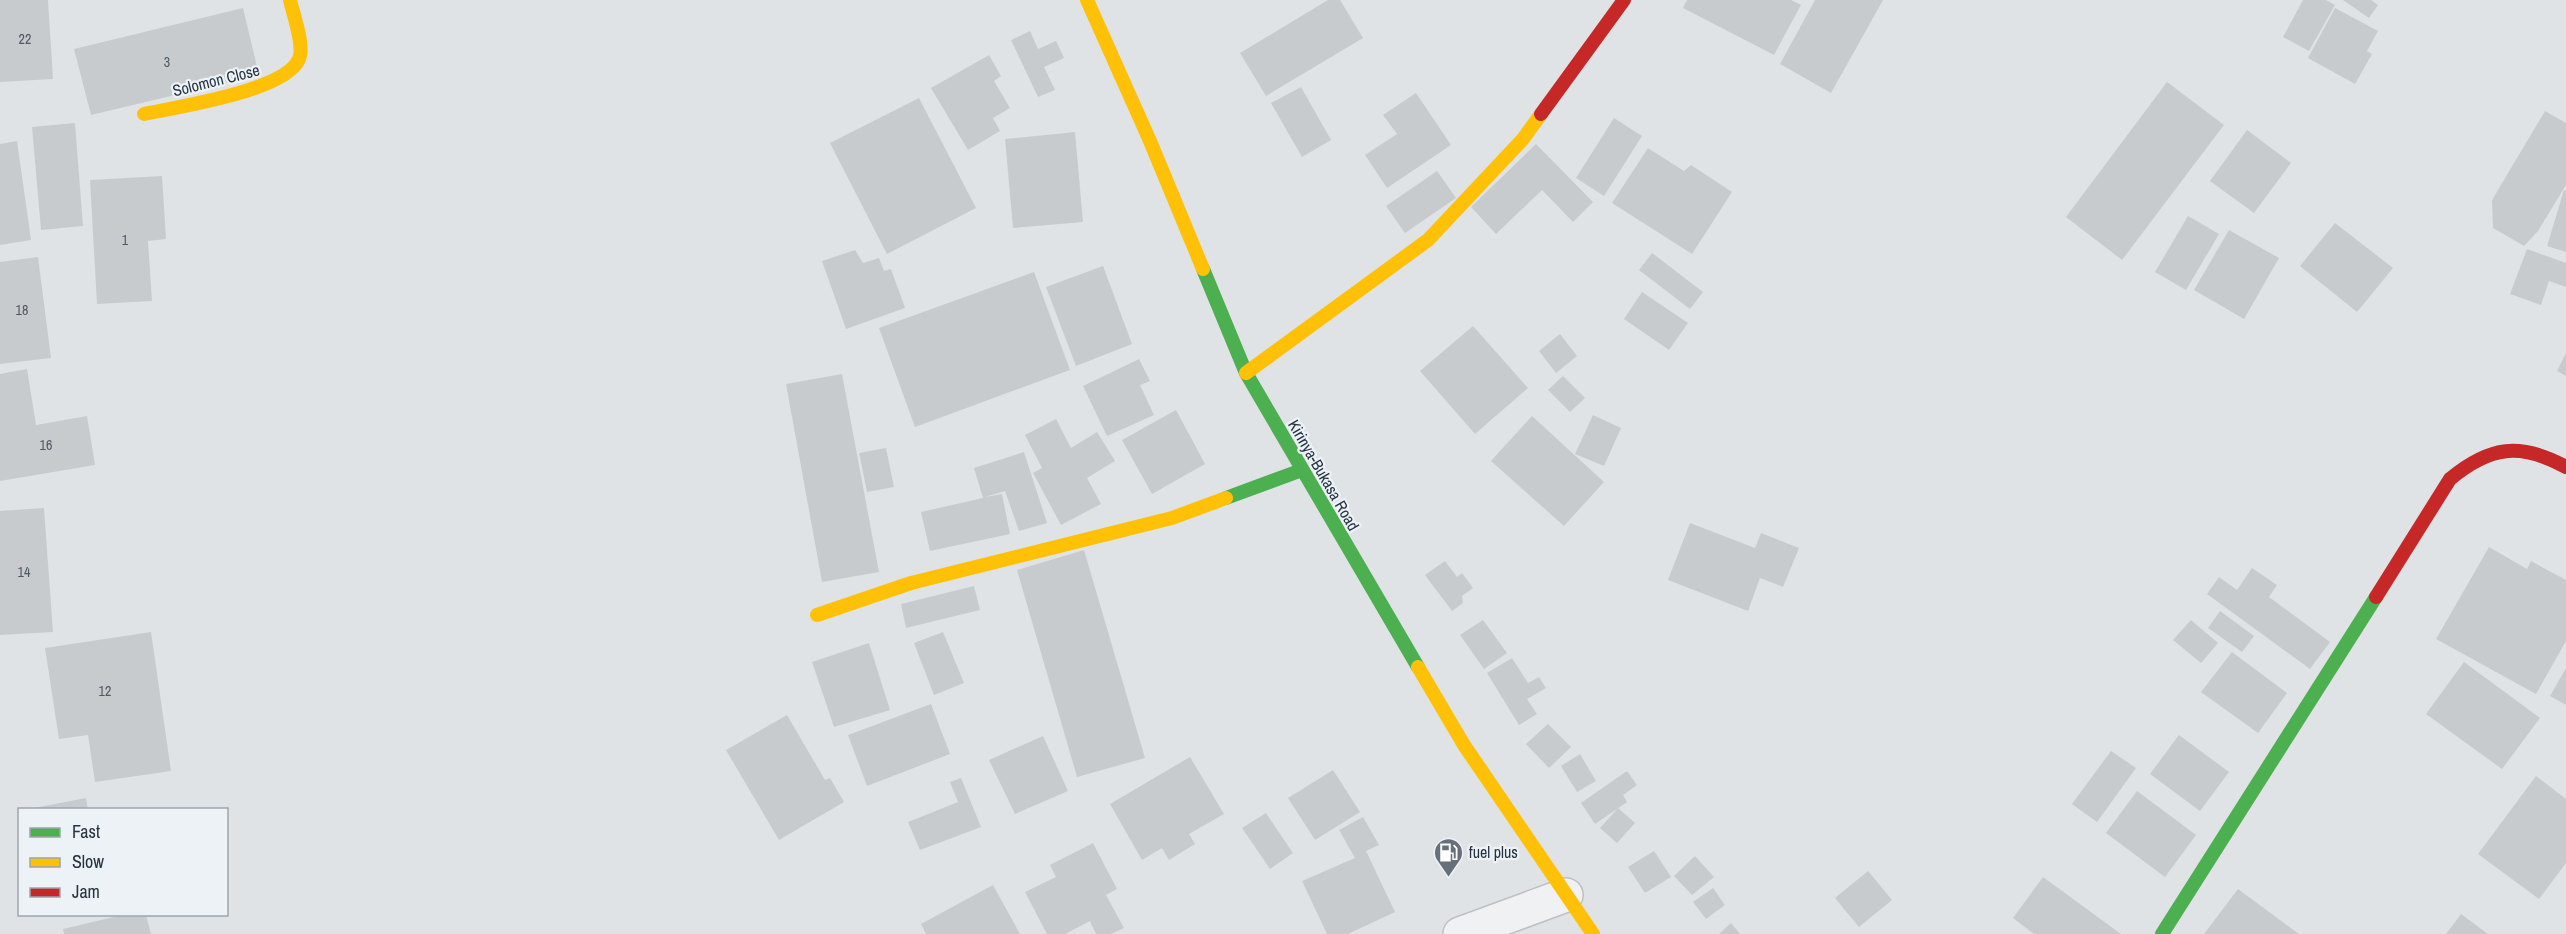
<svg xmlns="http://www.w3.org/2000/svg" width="2566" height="934" viewBox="0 0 2566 934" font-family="'Archivo Narrow',sans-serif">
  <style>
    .building { fill: #c8cbce }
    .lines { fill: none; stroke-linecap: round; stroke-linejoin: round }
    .street-casing { stroke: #bec1c4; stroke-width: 36 }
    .street { stroke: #f0f1f2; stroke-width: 33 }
    .fast { stroke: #4caf50; stroke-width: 14 }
    .slow { stroke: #ffc107; stroke-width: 14 }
    .jam { stroke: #c62828; stroke-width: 14 }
    .labels { text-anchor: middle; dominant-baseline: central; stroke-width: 4.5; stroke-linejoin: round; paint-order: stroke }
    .number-label { font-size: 14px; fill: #4f5964 }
    .street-label { font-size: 16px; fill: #263240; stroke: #edf2f6 }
    .poi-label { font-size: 16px; fill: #263240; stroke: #edf2f6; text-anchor: start }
  </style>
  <rect width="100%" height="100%" fill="#e0e3e6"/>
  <g class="building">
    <polygon points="0,0 48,0 53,79 0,82"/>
    <polygon points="1328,0 1340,0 1363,38 1266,96 1240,53"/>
    <polygon points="1687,0 1791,0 1801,5 1774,55 1683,8"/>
    <polygon points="1815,0 1883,0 1831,93 1780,64"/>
    <polygon points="2303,0 2326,0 2335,5 2309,51 2283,37"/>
    <polygon points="2343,0 2371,0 2378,5 2369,18"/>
    <polygon points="243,8 259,75 91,115 74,49"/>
    <polygon points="2335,8 2378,31 2367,51 2372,54 2355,84 2308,58"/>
    <polygon points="1030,31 1038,49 1056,41 1064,58 1044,67 1055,90 1038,97 1011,40"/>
    <polygon points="989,55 1001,76 994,81 1010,108 993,118 1000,131 968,150 931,88"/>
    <polygon points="2167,82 2224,125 2122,260 2066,217"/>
    <polygon points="1301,87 1331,140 1302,157 1271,103"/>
    <polygon points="1416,93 1451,145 1387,188 1365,155 1397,134 1383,115"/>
    <polygon points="919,98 976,208 887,254 830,143"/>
    <polygon points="2545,111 2566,123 2566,185 2538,231 2524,246 2493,228 2492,200"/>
    <polygon points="1614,118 1642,136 1604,196 1576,178"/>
    <polygon points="75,123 83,226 41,230 32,127"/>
    <polygon points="2247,130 2291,163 2254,213 2210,181"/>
    <polygon points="1075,132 1083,222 1013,228 1005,139"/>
    <polygon points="17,141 31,240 0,245 0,144"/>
    <polygon points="1536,144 1593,202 1573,222 1542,190 1496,234 1471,207"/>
    <polygon points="1648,148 1684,171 1691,165 1732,192 1692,254 1612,203"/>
    <polygon points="1437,171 1456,198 1405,233 1386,206"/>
    <polygon points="162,176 166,239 148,241 152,301 97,304 90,180"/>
    <polygon points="2564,190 2566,191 2566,252 2547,246"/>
    <polygon points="2188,216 2219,234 2186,290 2155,272"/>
    <polygon points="2335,223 2393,268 2357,312 2300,266"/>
    <polygon points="2229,230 2279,258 2244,319 2194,290"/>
    <polygon points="2527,249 2566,263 2566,287 2549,281 2541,305 2510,294"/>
    <polygon points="855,250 863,263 879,258 884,271 891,269 905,308 846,329 822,261"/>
    <polygon points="1652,253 1703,292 1690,309 1639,270"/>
    <polygon points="38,257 51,358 0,364 0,262"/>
    <polygon points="1103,266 1132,344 1076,366 1046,287"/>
    <polygon points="1034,272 1070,370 915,427 879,328"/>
    <polygon points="1642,292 1688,323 1669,350 1624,319"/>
    <polygon points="1473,326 1528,388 1475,434 1420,371"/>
    <polygon points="1560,334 1577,356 1556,373 1539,351"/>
    <polygon points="2566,353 2566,376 2557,371"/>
    <polygon points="1139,359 1150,381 1140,385 1154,415 1107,436 1083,386"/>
    <polygon points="27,369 36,425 87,416 95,465 0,481 0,374"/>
    <polygon points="842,374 879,572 822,582 786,384"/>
    <polygon points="1563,376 1585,398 1570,412 1548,390"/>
    <polygon points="1176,410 1205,464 1152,494 1122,440"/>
    <polygon points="1593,415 1621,428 1604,466 1575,454"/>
    <polygon points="1532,416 1604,482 1564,526 1491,461"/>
    <polygon points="1056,419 1071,448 1097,432 1115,461 1087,478 1101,504 1061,525 1033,473 1042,468 1025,435"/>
    <polygon points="886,448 894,487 867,492 859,453"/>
    <polygon points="1024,452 1047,523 1019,531 1005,491 985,497 1002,494 1010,534 930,551 921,512 983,498 974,468"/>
    <polygon points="44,508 53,632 0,635 0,511"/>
    <polygon points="1690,523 1755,548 1761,533 1799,548 1783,587 1760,578 1748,611 1668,580"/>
    <polygon points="2489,547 2527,569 2531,561 2566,580 2566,641 2536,694 2436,639"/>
    <polygon points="1084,550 1145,758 1077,777 1017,570"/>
    <polygon points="1445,561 1457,577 1462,573 1473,588 1462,596 1463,603 1452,611 1425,575"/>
    <polygon points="2252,568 2277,585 2269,597 2330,642 2310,669 2207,594 2219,577 2237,590"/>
    <polygon points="974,586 980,610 906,628 901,604"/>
    <polygon points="2220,611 2254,636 2242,652 2208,628"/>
    <polygon points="1483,620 1507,653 1484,669 1460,635"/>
    <polygon points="2191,620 2218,643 2201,663 2173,640"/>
    <polygon points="151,632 171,771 95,782 88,735 59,739 45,648"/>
    <polygon points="943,632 964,683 934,695 914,643"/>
    <polygon points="869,643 890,710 834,727 812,662"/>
    <polygon points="2232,652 2287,693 2258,733 2201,692"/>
    <polygon points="1512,658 1528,683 1539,677 1546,688 1527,699 1537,714 1519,725 1487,673"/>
    <polygon points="2464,662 2540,718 2502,769 2426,714"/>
    <polygon points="2566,668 2566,705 2550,696"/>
    <polygon points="931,704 950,754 867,786 848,735"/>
    <polygon points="787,715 825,780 830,778 844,802 779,840 726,750"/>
    <polygon points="1548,724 1571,747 1549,768 1526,744"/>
    <polygon points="2179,735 2229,772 2200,811 2150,774"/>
    <polygon points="1043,736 1068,791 1015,814 989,760"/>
    <polygon points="2111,751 2136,768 2097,822 2072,804"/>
    <polygon points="1580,754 1596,781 1577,792 1561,766"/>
    <polygon points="1190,757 1224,814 1189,834 1195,844 1169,860 1162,848 1142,860 1110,804"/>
    <polygon points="1333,770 1360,812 1315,840 1288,798"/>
    <polygon points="1627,771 1637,785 1623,795 1627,802 1595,824 1581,803"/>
    <polygon points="2536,776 2566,799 2566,863 2539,899 2478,854"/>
    <polygon points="961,778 981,827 920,850 908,822 958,802 950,782"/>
    <polygon points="2137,791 2196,835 2165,877 2106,833"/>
    <polygon points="86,798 88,810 34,810 34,808"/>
    <polygon points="1618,808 1635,823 1617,843 1600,828"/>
    <polygon points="1266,813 1293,853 1270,869 1242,828"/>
    <polygon points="1363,817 1379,845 1366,851 1395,912 1348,934 1327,934 1302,881 1355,858 1339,830"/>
    <polygon points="1093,843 1117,889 1106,895 1124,928 1111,934 1096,934 1090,921 1065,934 1047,934 1025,892 1056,877 1050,865"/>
    <polygon points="1654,851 1671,877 1645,893 1628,867"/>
    <polygon points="1695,856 1714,877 1692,895 1674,876"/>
    <polygon points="1868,871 1892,900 1859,927 1835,898"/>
    <polygon points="2043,877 2121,934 2034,934 2013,918"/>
    <polygon points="993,885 1020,934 926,934 921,924"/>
    <polygon points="1713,888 1725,905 1706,919 1693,902"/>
    <polygon points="2238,889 2299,934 2204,934"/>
    <polygon points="2461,914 2488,934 2446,934"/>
    <polygon points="122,915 146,915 151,934 64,934 63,929"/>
    <polygon points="1731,923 1740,934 1719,934"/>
  </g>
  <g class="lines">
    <defs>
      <polyline id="street" points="1460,934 1566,895"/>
    </defs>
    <use href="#street" class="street-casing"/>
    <use href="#street" class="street"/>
    <g class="fast">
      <polyline points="1203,269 1246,373 1418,667"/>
      <polyline points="1226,498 1302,470"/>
      <polyline points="2162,934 2376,597"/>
    </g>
    <g class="slow">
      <polyline points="1087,0 1150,141 1203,269"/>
      <path d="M144 114C177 107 286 91 299 59 305 46 293 14 290 0"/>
      <polyline points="1246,373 1428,240 1523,139 1541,114"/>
      <polyline points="817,615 911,583 1172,518 1226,498"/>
      <polyline points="1418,667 1464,745 1593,934"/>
    </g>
    <g class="jam">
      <polyline points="1541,114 1624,0"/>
      <path d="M2376 597 2450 479C2490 446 2520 442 2566 467"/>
    </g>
  </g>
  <defs>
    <symbol id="fuel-pin" viewBox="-11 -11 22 30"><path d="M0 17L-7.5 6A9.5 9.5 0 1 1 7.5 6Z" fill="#67707a" stroke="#edf2f6"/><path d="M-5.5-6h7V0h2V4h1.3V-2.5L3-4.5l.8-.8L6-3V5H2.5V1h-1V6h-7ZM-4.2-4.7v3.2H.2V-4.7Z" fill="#fff"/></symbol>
  </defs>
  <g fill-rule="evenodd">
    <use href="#fuel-pin" x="1432" y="836" width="33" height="45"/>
  </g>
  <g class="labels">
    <g class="number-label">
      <text x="25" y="39">22</text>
      <text x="167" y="62">3</text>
      <text x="125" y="240">1</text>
      <text x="22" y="310">18</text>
      <text x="46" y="445">16</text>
      <text x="24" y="572">14</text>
      <text x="105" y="691">12</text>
    </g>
    <g class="street-label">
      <text transform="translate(216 80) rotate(-14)">Solomon Close</text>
      <text transform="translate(1324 475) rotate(60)">Kirinya-Bukasa Road</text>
    </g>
    <g class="poi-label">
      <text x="1469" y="852">fuel plus</text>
    </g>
  </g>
  <rect x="18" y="808" width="210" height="108" fill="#edf2f6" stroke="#9da5ad" stroke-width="1.5"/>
  <rect x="30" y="828" width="30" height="9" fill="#4caf50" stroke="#9da5ad" stroke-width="1.5"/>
  <text x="72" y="838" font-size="18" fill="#263240">Fast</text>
  <rect x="30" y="858" width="30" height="9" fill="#ffc107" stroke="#9da5ad" stroke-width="1.5"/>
  <text x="72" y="868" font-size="18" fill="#263240">Slow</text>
  <rect x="30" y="888" width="30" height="9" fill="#c62828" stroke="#9da5ad" stroke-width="1.5"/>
  <text x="72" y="898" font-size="18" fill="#263240">Jam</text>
</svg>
